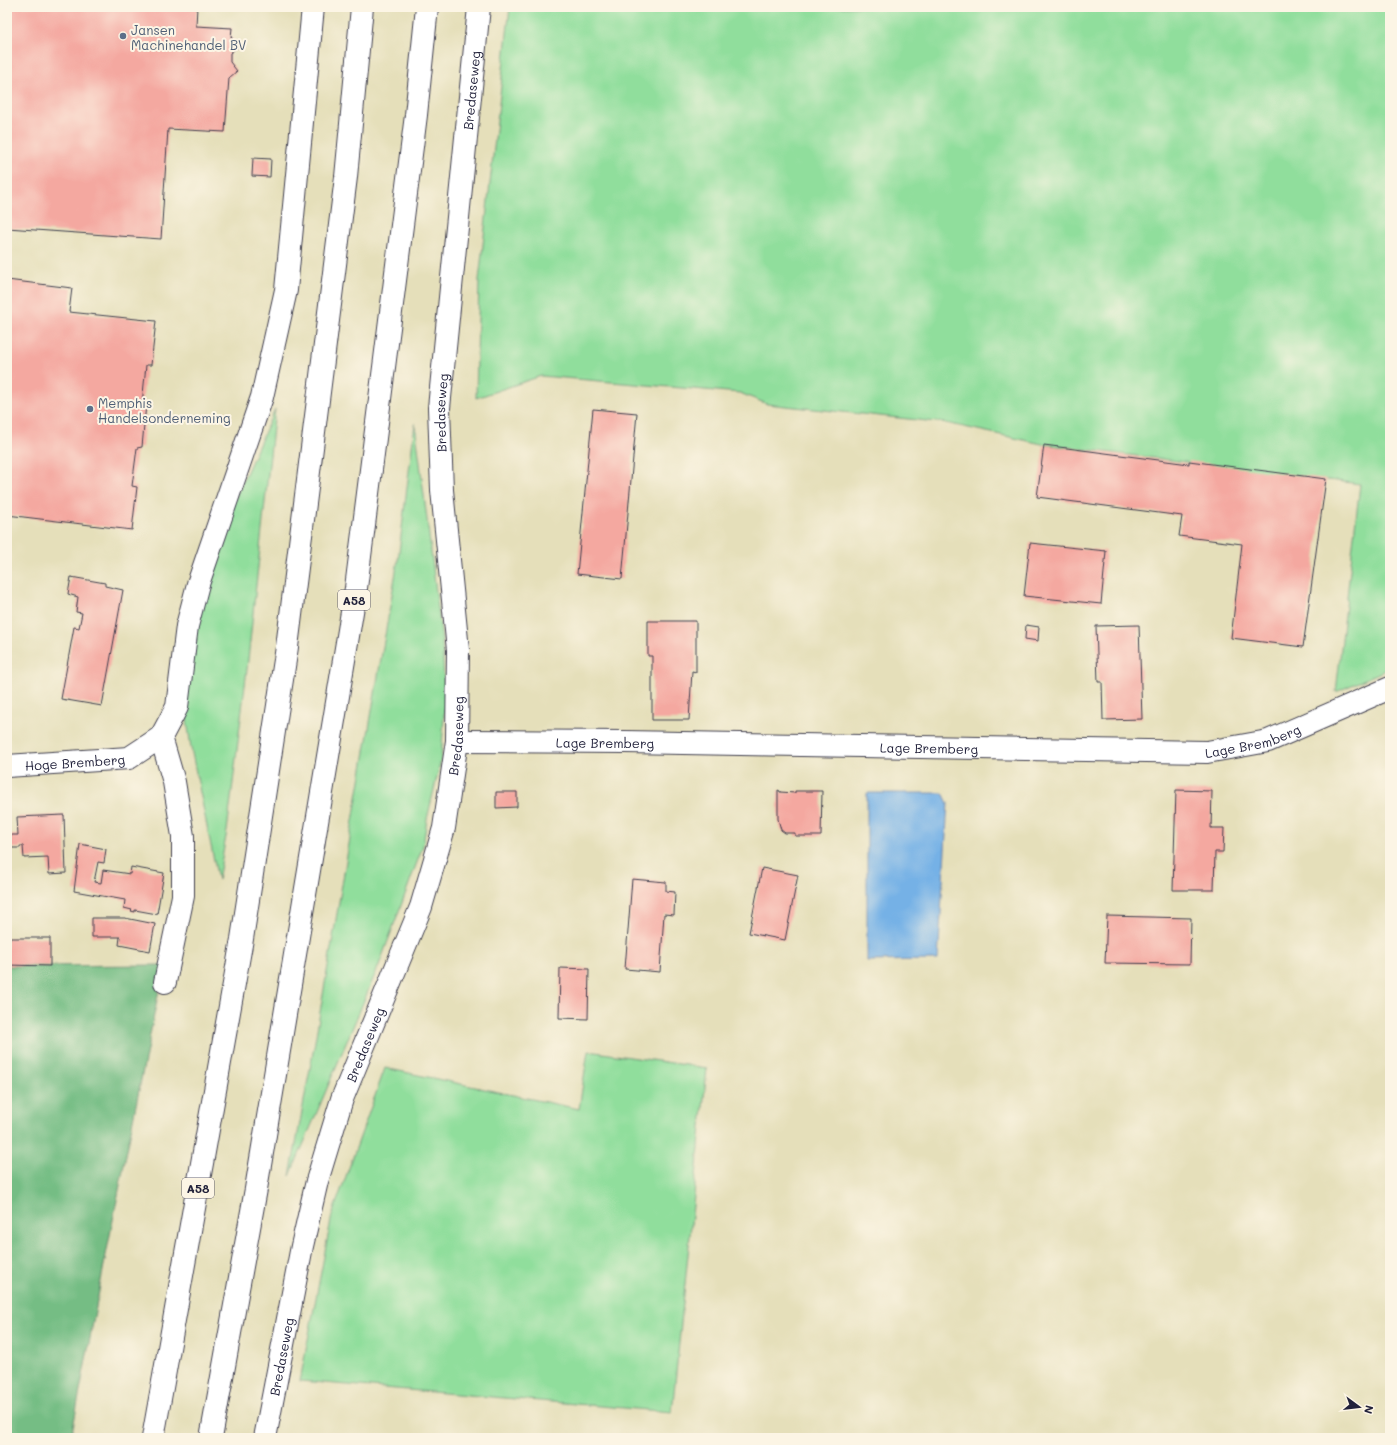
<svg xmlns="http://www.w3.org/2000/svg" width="1397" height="1445" viewBox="0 0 1397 1445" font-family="Mali,sans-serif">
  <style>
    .green { fill: #90de9c; stroke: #59806c }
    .forest { fill: #74bd84; stroke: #4b7060 }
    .water { fill: #75b1e6; stroke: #4c6a90 }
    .building { fill: #f4a8a0 }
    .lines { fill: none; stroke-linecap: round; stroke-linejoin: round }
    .street-casing { stroke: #3f3e4e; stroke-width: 24 }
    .highway-casing { stroke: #3f3e4e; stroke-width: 24 }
    .street { stroke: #fff; stroke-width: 22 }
    .highway { stroke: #fff; stroke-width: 22 }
    .service-dot { fill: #5c6f8a; stroke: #fcf5e5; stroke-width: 1.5 }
    .labels { text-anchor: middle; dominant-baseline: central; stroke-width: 4; stroke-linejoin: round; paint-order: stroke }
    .shield { fill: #fcf5e5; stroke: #63616e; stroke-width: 1 }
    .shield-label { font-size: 12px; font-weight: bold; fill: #22223b }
    .service-label { font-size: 13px; fill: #4e5e75; stroke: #fcf5e5; text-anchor: start }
    .street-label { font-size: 13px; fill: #22223b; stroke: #fcf5e5 }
  </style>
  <rect width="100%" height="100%" fill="#fcf5e5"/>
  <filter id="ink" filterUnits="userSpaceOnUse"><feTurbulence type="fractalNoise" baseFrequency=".025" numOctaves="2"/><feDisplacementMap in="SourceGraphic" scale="8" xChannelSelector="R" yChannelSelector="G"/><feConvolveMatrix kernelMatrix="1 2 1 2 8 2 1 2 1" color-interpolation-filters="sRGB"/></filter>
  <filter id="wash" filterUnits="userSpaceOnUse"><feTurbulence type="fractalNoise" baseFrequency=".012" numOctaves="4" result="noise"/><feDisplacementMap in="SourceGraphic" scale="16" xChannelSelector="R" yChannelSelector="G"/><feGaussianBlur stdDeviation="0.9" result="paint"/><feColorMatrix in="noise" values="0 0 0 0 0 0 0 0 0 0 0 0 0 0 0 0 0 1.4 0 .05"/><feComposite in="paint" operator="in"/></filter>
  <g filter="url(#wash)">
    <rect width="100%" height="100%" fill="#e5dfba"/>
    <g class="green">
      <polygon points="510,7 1390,7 1390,668 1336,692 1360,484 1042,444 946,423 767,404 740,393 541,376 476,398 479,280"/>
      <polygon points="275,409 247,669 227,831 218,880 191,748 181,678 224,523"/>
      <polygon points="415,423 442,640 445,702 441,760 427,819 423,846 379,965 290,1176 314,1047 398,560"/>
      <polygon points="588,1051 707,1068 672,1412 300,1381 332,1215 385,1068 579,1109"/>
    </g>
    <polygon class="forest" points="164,965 105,1260 71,1438 7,1438 7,966"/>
    <polygon class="water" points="867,793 943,793 948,803 938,960 867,961"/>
    <g id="blocks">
      <g class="building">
        <polygon points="7,7 197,7 196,26 232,28 231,37 239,46 230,53 230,62 237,71 229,78 225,132 168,129 161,239 7,228"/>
        <polygon points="253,158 271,159 270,177 252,176"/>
        <polygon points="7,280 72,288 69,312 156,321 151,365 146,365 142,404 146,404 142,447 137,448 132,486 137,487 132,530 7,515"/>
        <polygon points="593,409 637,413 622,579 577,574"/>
        <polygon points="1044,445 1189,464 1189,461 1326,479 1303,647 1231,638 1242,544 1179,536 1182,516 1037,497"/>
        <polygon points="1030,543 1106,551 1101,604 1024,596"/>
        <polygon points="71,577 105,583 105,586 123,590 102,706 61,699 74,627 79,628 82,613 76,612 78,597 68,594"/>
        <polygon points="648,621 696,621 696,672 692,671 689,720 652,720 652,656 648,656"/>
        <polygon points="1026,625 1039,627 1038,641 1025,639"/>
        <polygon points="1139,625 1142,719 1103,720 1102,682 1098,682 1096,626"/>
        <polygon points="778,790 780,791 780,792 795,793 795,791 822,791 821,836 795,836 795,833 785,833 781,830 778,819"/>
        <polygon points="1176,790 1212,791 1211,828 1224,828 1223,852 1215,852 1214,890 1173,890"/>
        <polygon points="496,792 517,792 517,807 496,808"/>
        <polygon points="64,815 66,873 49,874 48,857 24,858 23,846 20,846 20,848 7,848 7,835 18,835 17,817"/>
        <polygon points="80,844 106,849 104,863 98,862 94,882 101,883 103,870 130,874 131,867 164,873 157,914 135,910 135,912 131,911 132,910 124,908 125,900 74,891"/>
        <polygon points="762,868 798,875 785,940 749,933"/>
        <polygon points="632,879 666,882 666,891 675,892 674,915 664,914 660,972 625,969"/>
        <polygon points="1107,916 1191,918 1190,964 1105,963"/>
        <polygon points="92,918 125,918 155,924 150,951 119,945 120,937 92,937"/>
        <polygon points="7,938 50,938 50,966 7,965"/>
        <polygon points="560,968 589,969 588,1019 559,1018"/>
      </g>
    </g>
  </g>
  <g filter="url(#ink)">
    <use href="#blocks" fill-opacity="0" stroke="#3f3e4e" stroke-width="1"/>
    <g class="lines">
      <defs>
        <g id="street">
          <path id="s1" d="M457 741 625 742 1207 752 1268 741 1390 688"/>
          <path id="s2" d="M7 766 129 758 161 737"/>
          <polyline points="165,982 183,896 183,836 174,782 161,737 177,707 187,626 198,584 262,397 286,290 313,7"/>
          <path id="s3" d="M265 1438 302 1246 317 1181 342 1099 421 907 444 828 457 741 458 650 442 490 439 408 479 7"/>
        </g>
        <g id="highway">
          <polyline points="153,1438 242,939 287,647 346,177 362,7"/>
          <polyline points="211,1438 256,1189 356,588 416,115 427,7"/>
        </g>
      </defs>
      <use href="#street" class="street-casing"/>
      <use href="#highway" class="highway-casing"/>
      <use href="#street" class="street"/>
      <use href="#highway" class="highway"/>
    </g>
  </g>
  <g class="service-dot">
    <circle cx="123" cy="36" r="4"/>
    <circle cx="90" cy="409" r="4"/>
  </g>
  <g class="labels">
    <g class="shield">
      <rect x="338" y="590" width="32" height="20" rx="3"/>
      <rect x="182" y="1178" width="32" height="20" rx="3"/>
    </g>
    <g class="shield-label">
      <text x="354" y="600">A58</text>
      <text x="198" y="1188">A58</text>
    </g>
    <g class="service-label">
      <text x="131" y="29">Jansen<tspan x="131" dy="15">Machinehandel BV</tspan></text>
      <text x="98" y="402">Memphis<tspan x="98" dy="15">Handelsonderneming</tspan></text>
    </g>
    <g class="street-label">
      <text stroke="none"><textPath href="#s3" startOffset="1379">Bredaseweg</textPath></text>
      <text stroke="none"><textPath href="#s3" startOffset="1055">Bredaseweg</textPath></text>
      <text stroke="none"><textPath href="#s3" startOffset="731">Bredaseweg</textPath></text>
      <text stroke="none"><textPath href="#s1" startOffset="797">Lage Bremberg</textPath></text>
      <text stroke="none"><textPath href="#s1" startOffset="148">Lage Bremberg</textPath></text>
      <text stroke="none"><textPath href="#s1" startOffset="472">Lage Bremberg</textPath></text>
      <text stroke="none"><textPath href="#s2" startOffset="68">Hoge Bremberg</textPath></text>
      <text stroke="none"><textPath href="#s3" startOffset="407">Bredaseweg</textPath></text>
      <text stroke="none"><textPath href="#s3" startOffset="83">Bredaseweg</textPath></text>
    </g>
  </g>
  <rect width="1397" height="1445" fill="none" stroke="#fcf5e5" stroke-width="24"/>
  <g transform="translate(1359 1407) rotate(105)" stroke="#fcf5e5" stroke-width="3" paint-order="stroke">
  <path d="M0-3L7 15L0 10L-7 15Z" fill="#22223b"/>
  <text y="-6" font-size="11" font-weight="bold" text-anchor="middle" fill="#22223b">N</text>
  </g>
</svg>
